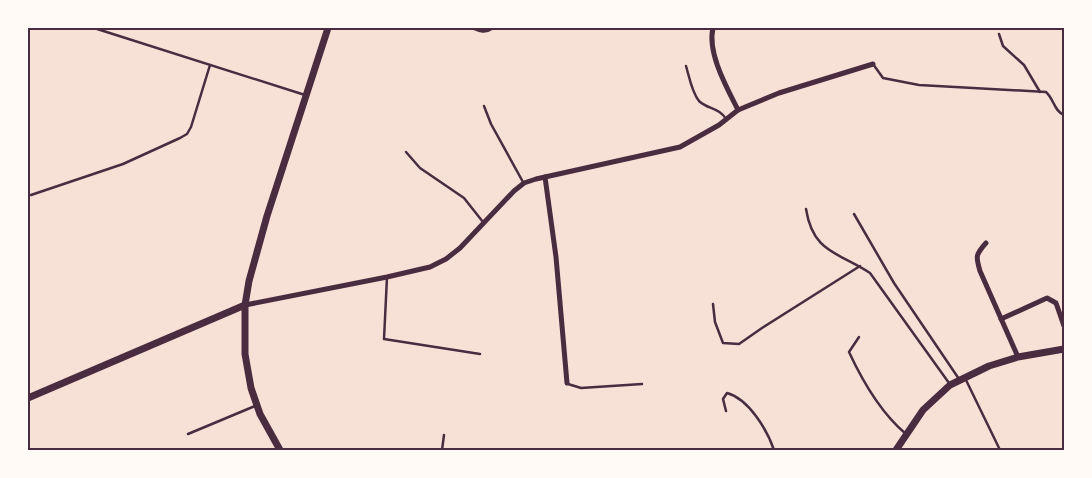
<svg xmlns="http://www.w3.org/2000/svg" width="1092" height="478" font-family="Quicksand,sans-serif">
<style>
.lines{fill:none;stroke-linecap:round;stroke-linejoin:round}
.service{stroke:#4a2c40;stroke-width:2.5}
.minor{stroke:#4a2c40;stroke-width:5}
.tertiary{stroke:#4a2c40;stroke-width:7}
.neatline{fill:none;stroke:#4a2c40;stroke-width:2}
</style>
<rect width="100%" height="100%" fill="#f7e1d7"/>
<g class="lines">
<g class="service">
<path d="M94,28L305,95"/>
<path d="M999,34L1003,46L1024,65L1040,92"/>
<path d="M873,64L883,78L919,85L1046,92C1054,99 1054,111 1064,115"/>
<path d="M686,66C689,76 692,93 699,101C707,109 720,108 726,119"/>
<path d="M484,106L491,124L523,182"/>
<path d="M406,152L420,168L464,198L483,222"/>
<path d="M31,195L123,164L180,138L187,134L191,127L210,65"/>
<path d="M806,209C813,253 838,252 870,273L949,383"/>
<path d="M854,214L894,283L959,379"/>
<path d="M387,277L384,339L480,354"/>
<path d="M713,304L715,322L723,343L739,344L762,328L860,266"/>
<path d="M859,337L849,352C862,380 882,414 906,434"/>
<path d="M965,378L1000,450"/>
<path d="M568,384L581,388L642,384"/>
<path d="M726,411L723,399L727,393C749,399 767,430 774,450"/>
<path d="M188,434L255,406"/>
<path d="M28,446L29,450"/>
<path d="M442,450L444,435"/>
</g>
<g class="minor">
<path d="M475,28C480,30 485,32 491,28"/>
<path d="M713,28C707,53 727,88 738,110"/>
<path d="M545,177L556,257L567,383"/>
<path d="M986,243C975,255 976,257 980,271L1018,357"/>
<path d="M245,305L387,277L430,267L446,259L460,248L514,191L524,183L536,179L680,147L719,125L738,110L779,93L873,64"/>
<path d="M1001,319L1047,298L1056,303L1064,326"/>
</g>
<g class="tertiary">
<path d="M28,398L245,305"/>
<path d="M280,450L260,414L251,388L245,354V305L249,281L267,216L328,28"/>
<path d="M896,450L923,410L950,385L989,366L1018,357L1064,349"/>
</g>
</g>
<rect width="1092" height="478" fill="none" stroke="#fffaf5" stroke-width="58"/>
<rect x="29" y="29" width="1034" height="420" class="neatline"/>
</svg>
